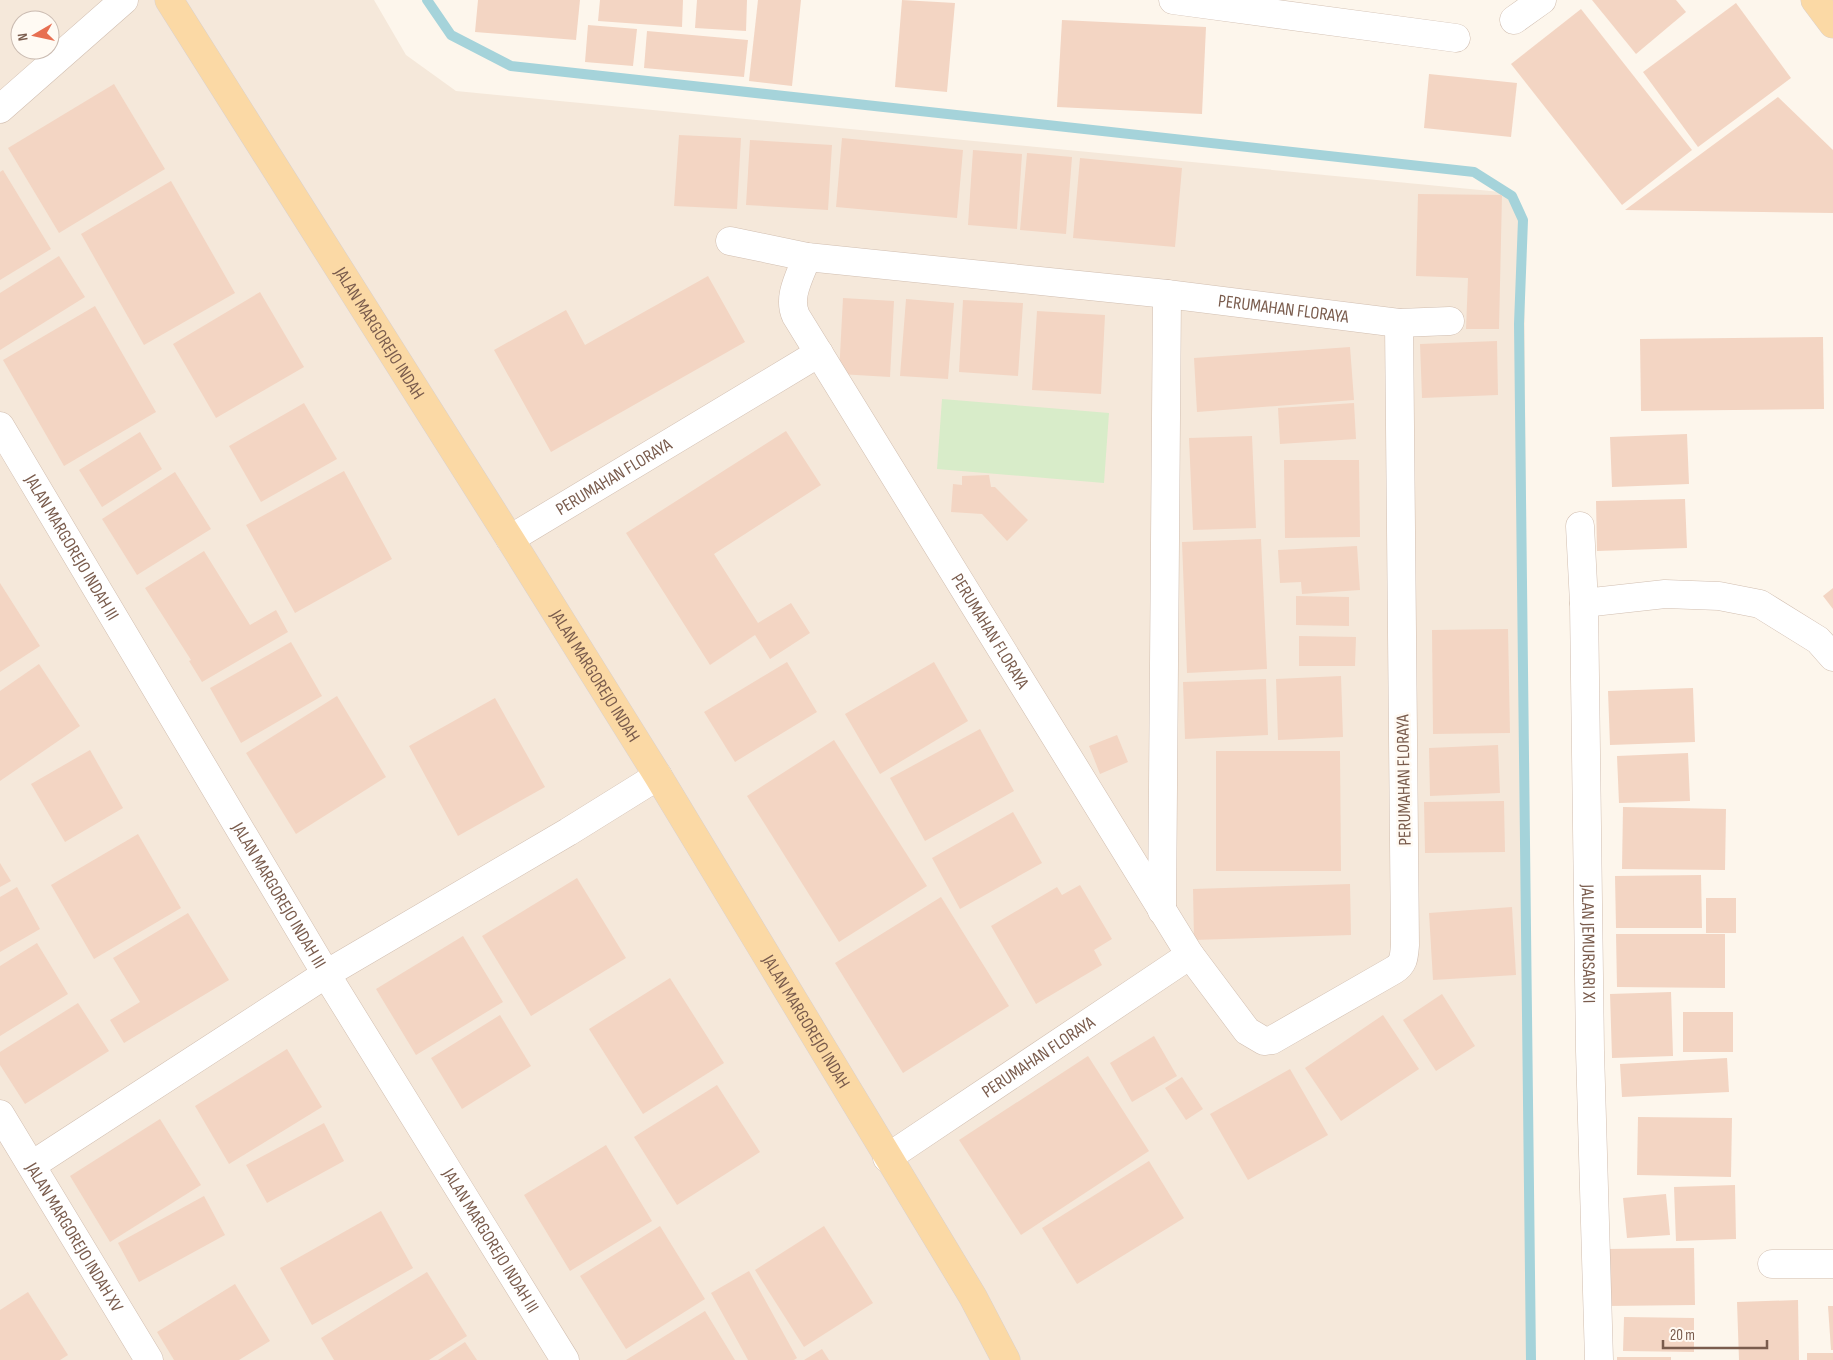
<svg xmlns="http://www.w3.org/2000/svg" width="1833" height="1360" font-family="'Sofia Sans Condensed',sans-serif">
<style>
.residential{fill:#f5e8da;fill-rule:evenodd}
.green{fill:#d8ecc9}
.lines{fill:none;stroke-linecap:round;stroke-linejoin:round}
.stream{stroke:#a5d3da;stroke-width:10}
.building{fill:#f3d5c3}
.minor-casing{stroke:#d1beb0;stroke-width:29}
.major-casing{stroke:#dad1cd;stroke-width:29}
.minor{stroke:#fff;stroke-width:28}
.major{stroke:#fbd9a5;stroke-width:28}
.labels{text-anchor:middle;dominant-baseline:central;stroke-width:5;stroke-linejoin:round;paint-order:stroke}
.street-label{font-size:18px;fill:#7a5c4d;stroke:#fffaf3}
</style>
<rect width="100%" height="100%" fill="#fdf6ec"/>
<path class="residential" d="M0,0H374L406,55L456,91L1501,192L1524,213L1530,1268L1533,1360H0ZM20,20H50V50H20Z"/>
<path class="green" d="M942,399L1109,413L1104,483L937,469Z"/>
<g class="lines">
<path class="stream" d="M427,0L451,35L511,66L1474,172L1512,196L1523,220L1519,324L1531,1360"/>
</g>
<g class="building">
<path d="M478,0H580L576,40L475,32Z"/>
<path d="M600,0H683L682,27L598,21Z"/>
<path d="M697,0H747L746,31L695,28Z"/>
<path d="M758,0H801L792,86L749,81Z"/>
<path d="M902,0L955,3L947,92L895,87Z"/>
<path d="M1592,0H1676L1686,12L1636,54Z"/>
<path d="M1736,3L1791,78L1698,147L1643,72Z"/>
<path d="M1581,9L1692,150L1622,205L1511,64Z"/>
<path d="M1062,20L1206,27L1202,114L1057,107Z"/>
<path d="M588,25L637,29L633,66L585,62Z"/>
<path d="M647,31L748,40L744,77L644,68Z"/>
<path d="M1429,74L1517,83L1511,137L1424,128Z"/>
<path d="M114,84L165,169L59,233L8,148Z"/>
<path d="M1778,97L1833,150V213L1625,210Z"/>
<path d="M679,135L741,138L737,209L674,206Z"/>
<path d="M842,138L963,150L957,218L836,207Z"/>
<path d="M750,140L832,145L828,210L746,205Z"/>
<path d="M973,150L1022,154L1017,229L968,225Z"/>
<path d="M1027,153L1072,157L1066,234L1020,230Z"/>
<path d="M1080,158L1182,168L1175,247L1073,238Z"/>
<path d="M3,170L51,249L0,280V172Z"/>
<path d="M171,181L235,293L144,345L81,234Z"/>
<path d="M1418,194L1502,195L1499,329H1466L1468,278L1416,276Z"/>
<path d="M59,256L85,297L0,350V293Z"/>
<path d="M708,276L745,342L551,452L494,350L566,310L585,345Z"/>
<path d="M260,292L304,367L216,418L173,344Z"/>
<path d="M843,298L894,301L890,377L839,374Z"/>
<path d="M906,299L954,303L948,379L900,376Z"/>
<path d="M963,300L1023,303L1018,376L959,372Z"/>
<path d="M95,306L156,412L64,466L3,360Z"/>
<path d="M1037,311L1105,315L1101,394L1032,390Z"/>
<path d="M1823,337L1824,409L1641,411L1640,339Z"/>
<path d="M1497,341L1498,395L1422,398L1420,344Z"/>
<path d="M1350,347L1354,400L1197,412L1194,358Z"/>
<path d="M304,403L337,459L261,502L229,446Z"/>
<path d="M1354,403L1356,439L1280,444L1278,408Z"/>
<path d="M786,431L821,485L714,554L758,623L791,603L810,633L770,659L755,635L710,665L626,533Z"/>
<path d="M140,432L162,469L102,507L79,470Z"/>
<path d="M1687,434L1689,484L1612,487L1610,437Z"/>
<path d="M1252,436L1256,528L1193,530L1189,438Z"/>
<path d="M1284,460H1359L1360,537L1285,538Z"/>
<path d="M344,471L392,559L295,613L246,525Z"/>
<path d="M175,472L211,529L137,575L102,519Z"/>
<path d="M989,475L991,487H995L1028,520L1007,541L982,514L951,512L953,484L962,485V476Z"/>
<path d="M1685,499L1687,548L1597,551L1596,501Z"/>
<path d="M1261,539L1267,669L1187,673L1182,542Z"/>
<path d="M1357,546L1360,590L1302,594L1301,582L1280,583L1278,550Z"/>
<path d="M204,551L250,625L276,610L288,632L202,682L189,661L191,660L145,588Z"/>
<path d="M0,583L40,646L0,672Z"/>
<path d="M1833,588V609L1823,596Z"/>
<path d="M1296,596L1349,597V626L1296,625Z"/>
<path d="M1508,629L1510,733L1433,734L1432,630Z"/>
<path d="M1299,636L1356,637L1355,666H1299Z"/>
<path d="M291,642L322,696L241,743L210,688Z"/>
<path d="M787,662L817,712L735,762L704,712Z"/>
<path d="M934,662L968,721L880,774L845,714Z"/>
<path d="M39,664L80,726L0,781V691Z"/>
<path d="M1341,676L1343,737L1278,740L1276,679Z"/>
<path d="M1266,679L1268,735L1185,739L1183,682Z"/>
<path d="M1693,688L1695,742L1610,745L1608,691Z"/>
<path d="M337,696L386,777L296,834L246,753Z"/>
<path d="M495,698L545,787L458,836L409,746Z"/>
<path d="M980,729L1014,791L925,841L890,778Z"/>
<path d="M1117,735L1128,762L1100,774L1089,746Z"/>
<path d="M834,740L927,886L839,942L747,796Z"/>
<path d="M1498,745L1500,793L1430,796L1429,748Z"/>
<path d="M90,750L123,808L65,842L31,784Z"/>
<path d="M1216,751H1340L1341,871H1216Z"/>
<path d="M1688,753L1690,801L1619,803L1617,756Z"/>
<path d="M1504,801L1505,852L1425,853L1424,802Z"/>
<path d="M1623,807L1726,809L1725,870L1622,869Z"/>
<path d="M1013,812L1042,863L960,909L932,858Z"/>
<path d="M138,834L181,908L94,959L51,885Z"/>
<path d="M0,863L11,881L0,887Z"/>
<path d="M1701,875L1702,928H1616L1615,876Z"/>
<path d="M577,878L626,958L531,1016L482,936Z"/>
<path d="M1350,884L1351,935L1194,940L1193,889Z"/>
<path d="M1080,885L1112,939L1094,950L1102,965L1036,1004L991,926L1057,887L1062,895Z"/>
<path d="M17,887L40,929L0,952V897Z"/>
<path d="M941,897L1009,1006L903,1073L835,963Z"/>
<rect x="1706" y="898" width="30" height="35"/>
<path d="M1512,907L1516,975L1433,980L1429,913Z"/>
<path d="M188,913L229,980L124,1043L110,1020L140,1002L113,958Z"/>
<path d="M1616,934H1725V988L1617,987Z"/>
<path d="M463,936L503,1002L416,1055L376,989Z"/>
<path d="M37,943L68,994L0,1036V966Z"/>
<path d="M670,978L724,1063L643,1114L589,1029Z"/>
<path d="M1671,992L1673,1056L1612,1058L1610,994Z"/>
<path d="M1442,994L1475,1046L1436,1071L1403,1020Z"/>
<path d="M78,1003L109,1051L25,1104L0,1065V1052Z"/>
<rect x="1683" y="1012" width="50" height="40"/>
<path d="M500,1015L531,1066L462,1109L431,1058Z"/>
<path d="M1383,1015L1419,1069L1341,1121L1305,1068Z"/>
<path d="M1154,1036L1177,1076L1132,1102L1110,1063Z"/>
<path d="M287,1049L322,1107L229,1164L195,1106Z"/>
<path d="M1088,1056L1149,1151L1021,1235L959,1140Z"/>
<path d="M1727,1058L1729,1092L1622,1097L1620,1064Z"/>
<path d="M1290,1069L1328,1135L1248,1180L1210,1114Z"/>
<path d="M1182,1077L1203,1109L1186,1120L1165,1088Z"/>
<path d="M717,1085L760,1152L677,1205L634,1137Z"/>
<path d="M1638,1117L1732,1118L1731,1177L1637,1175Z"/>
<path d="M160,1119L201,1185L110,1242L70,1176Z"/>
<path d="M324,1123L344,1161L267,1203L246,1165Z"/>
<path d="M606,1145L652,1221L570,1271L524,1195Z"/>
<path d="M1149,1161L1184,1218L1077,1284L1042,1228Z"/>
<path d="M1735,1185L1736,1239L1676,1241L1674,1187Z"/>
<path d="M1666,1194L1670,1235L1627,1238L1623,1198Z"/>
<path d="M204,1196L225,1235L139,1282L118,1243Z"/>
<path d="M381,1211L413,1268L312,1325L280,1268Z"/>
<path d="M660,1226L705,1299L626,1349L580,1276Z"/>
<path d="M824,1226L873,1303L804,1347L755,1270Z"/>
<path d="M1694,1248L1695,1305L1607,1306L1605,1249Z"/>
<path d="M749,1271L797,1358L794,1360H748L711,1293Z"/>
<path d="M427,1272L467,1336L429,1360H334L321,1338Z"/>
<path d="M235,1284L270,1341L239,1360H174L157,1332Z"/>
<path d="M28,1292L68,1355L60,1360H0V1310Z"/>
<path d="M1798,1300L1799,1360H1739L1737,1302Z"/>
<path d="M1828,1306H1833V1350H1831Z"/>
<path d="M705,1311L735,1360H626Z"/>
<path d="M1624,1317L1694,1318V1352L1623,1351Z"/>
<path d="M465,1342L477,1360H438Z"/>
<path d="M822,1349L829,1360H804Z"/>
<rect x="1807" y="1353" width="26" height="7"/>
<rect x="1617" y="1357" width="54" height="3"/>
</g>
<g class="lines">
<defs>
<g id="minor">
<path d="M1173,0L1456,38"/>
<path d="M1514,20L1542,0"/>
<path d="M0,109L124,0"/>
<path id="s1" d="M730,241L807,257L1167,294L1399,323L1450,321"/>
<path id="s2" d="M807,257C800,276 787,297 796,316L1190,955L1247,1031L1264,1041L1272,1040L1394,970C1404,964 1404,957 1405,945L1399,323"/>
<path id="s3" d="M0,426L326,974L565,1360"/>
<path id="s4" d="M1580,526L1584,603L1590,1051L1599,1360"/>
<path id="s5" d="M510,539L819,353"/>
<path d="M1584,603L1665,594L1719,596L1760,604L1818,640L1833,657"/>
<path d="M1162,911L1167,294"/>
<path id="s6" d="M0,1114L149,1360"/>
<path id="s7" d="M887,1158L1190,955"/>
<path d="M32,1165L326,974L568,832L658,776"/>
<path d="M1772,1264H1833"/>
</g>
<g id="major">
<path id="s8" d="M169,0L510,539L658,776L973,1297L1006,1360"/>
<path d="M1815,0L1833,24"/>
</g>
</defs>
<use href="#minor" class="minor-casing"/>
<use href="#major" class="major-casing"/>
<use href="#minor" class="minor"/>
<use href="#major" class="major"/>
</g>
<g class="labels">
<g class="street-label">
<text stroke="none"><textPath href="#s1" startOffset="558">PERUMAHAN FLORAYA</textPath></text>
<text stroke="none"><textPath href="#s8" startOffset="394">JALAN MARGOREJO INDAH</textPath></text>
<text stroke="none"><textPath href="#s5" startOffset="121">PERUMAHAN FLORAYA</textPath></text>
<text stroke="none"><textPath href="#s3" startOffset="141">JALAN MARGOREJO INDAH III</textPath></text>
<text stroke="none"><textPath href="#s2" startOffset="432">PERUMAHAN FLORAYA</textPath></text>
<text stroke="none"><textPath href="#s8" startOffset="799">JALAN MARGOREJO INDAH</textPath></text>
<text transform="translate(1404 780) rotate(-91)">PERUMAHAN FLORAYA</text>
<text stroke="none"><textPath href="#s3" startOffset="546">JALAN MARGOREJO INDAH III</textPath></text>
<text stroke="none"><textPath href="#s4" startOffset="418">JALAN JEMURSARI XI</textPath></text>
<text stroke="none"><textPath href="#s8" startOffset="1204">JALAN MARGOREJO INDAH</textPath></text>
<text stroke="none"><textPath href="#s7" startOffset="182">PERUMAHAN FLORAYA</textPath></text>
<text stroke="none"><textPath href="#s6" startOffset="144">JALAN MARGOREJO INDAH XV</textPath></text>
<text stroke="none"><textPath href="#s3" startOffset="951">JALAN MARGOREJO INDAH III</textPath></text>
</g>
</g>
<g transform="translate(35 35) rotate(261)"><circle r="24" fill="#fffaf3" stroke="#cabbb1"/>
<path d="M0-4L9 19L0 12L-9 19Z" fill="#e76f51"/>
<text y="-8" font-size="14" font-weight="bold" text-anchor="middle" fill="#7a5c4d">N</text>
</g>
<path d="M1663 1340v8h104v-8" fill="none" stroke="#7a5c4d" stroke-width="2.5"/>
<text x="1670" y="1340" font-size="15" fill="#7a5c4d" stroke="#fffaf3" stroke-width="4" paint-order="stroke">20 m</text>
</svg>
